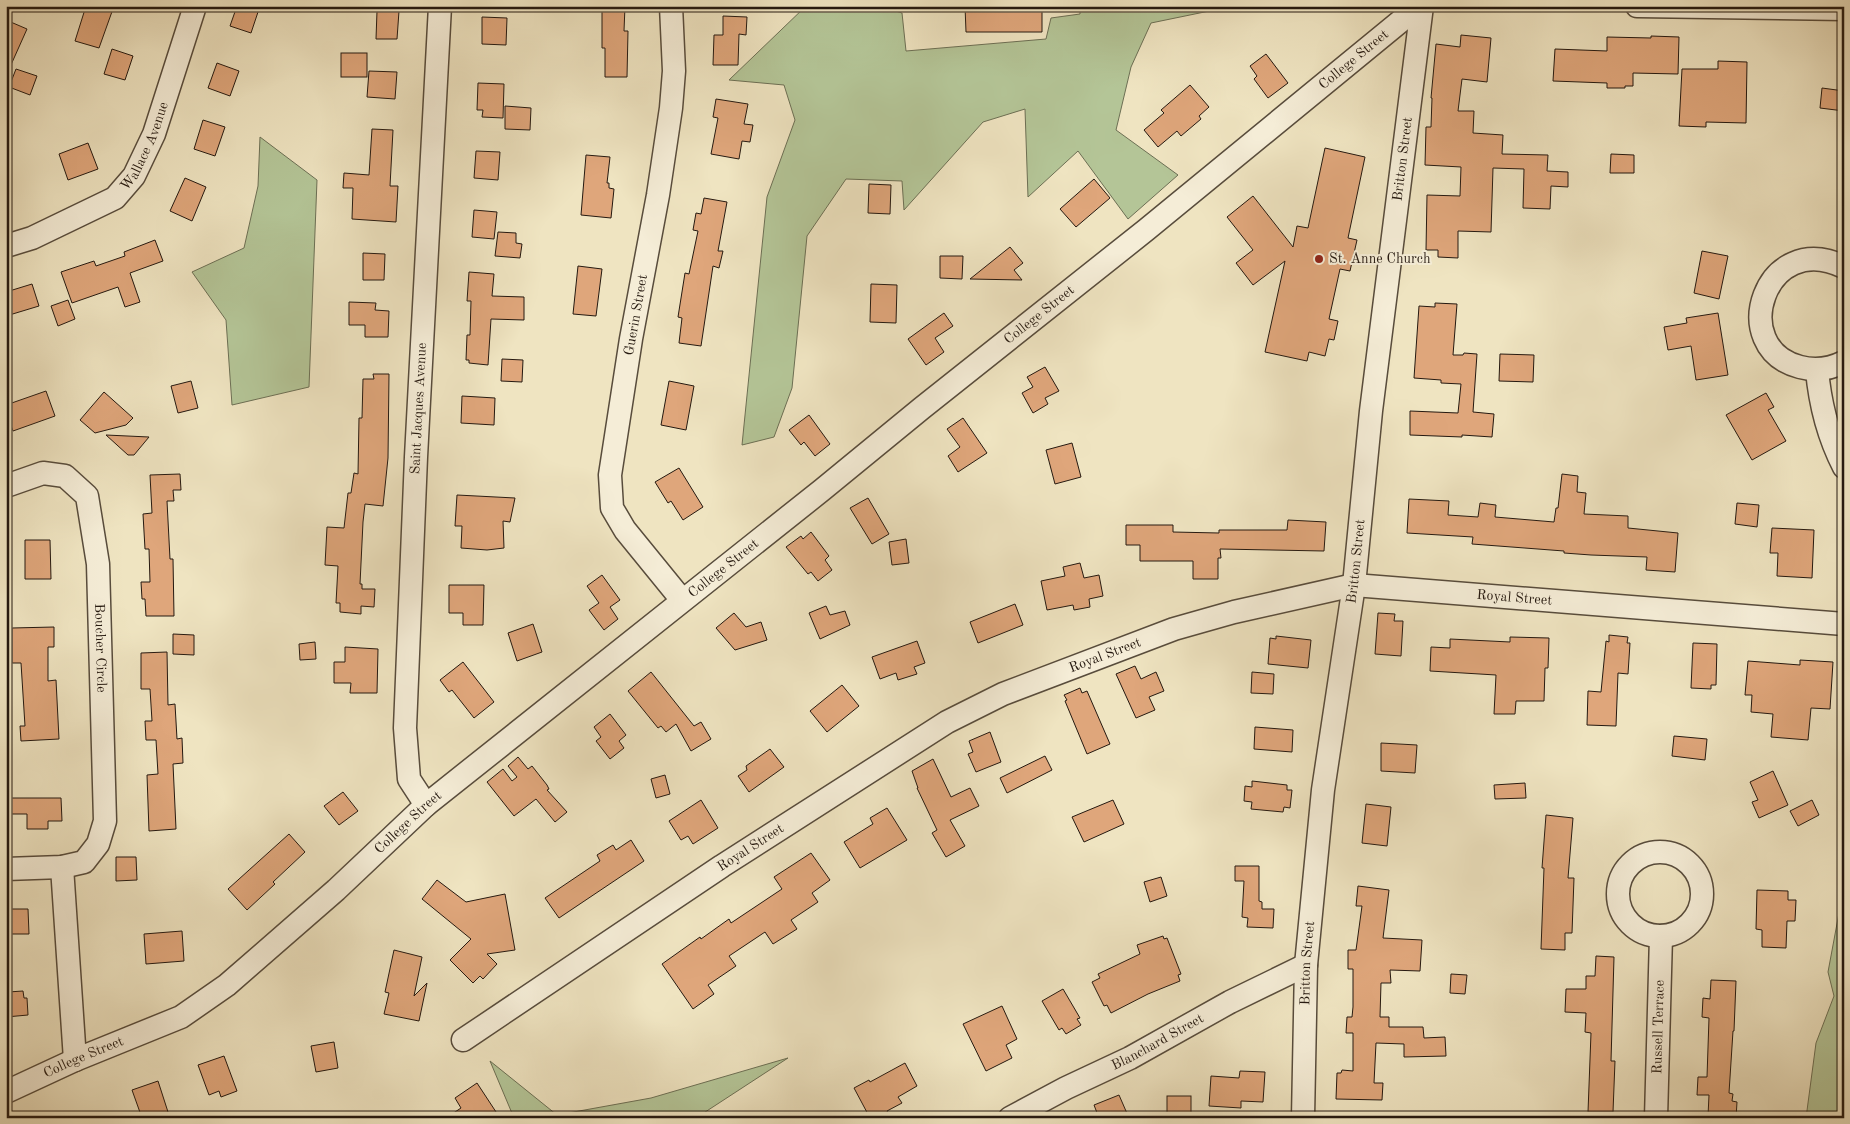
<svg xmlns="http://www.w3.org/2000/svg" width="1850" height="1124" font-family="'Old Standard TT',serif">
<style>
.green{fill:#b4c597;stroke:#6c6f54}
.building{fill:#dfa67b;stroke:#251910}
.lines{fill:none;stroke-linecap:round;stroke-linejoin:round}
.minor-casing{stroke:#584c3c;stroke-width:25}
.minor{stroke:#f5edd7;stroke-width:22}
.poi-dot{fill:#8f2418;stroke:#f5edd7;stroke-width:2}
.labels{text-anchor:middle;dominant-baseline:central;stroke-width:4;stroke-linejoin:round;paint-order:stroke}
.street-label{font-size:14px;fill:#251910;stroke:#f5edd7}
.poi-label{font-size:14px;fill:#251910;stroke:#f5edd7;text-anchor:start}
</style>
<rect width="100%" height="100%" fill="#efe4c1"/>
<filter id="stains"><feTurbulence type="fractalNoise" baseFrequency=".004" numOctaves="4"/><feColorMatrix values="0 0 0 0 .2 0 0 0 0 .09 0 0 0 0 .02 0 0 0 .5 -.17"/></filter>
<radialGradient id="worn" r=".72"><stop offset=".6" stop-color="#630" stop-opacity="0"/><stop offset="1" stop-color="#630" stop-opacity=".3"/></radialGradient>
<g class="green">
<path d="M806,6H880L902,13L906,51L1046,39L1051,18L1080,14V6H1219V9L1151,23L1131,67L1116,130L1178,175L1128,219L1078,151L1028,197L1025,109L983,122L904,210L902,181L846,179L807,236L792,388L774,437L742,445L767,197L795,120L784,85L729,80Z"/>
<path d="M260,137L317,180L309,387L232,405L226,320L192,272L244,248L258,186Z"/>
<path d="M1844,886V1118H1806L1816,1043L1834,996L1828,972Z"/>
<path d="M788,1058L696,1118H514L490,1061L557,1115L651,1098Z"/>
</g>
<g class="building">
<path d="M86,6H114L99,48L75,41Z"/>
<path d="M237,6H260L251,33L230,26Z"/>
<path d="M602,6H625L624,31H628L627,77H605V48H602Z"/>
<path d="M965,6H1042V32H966Z"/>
<path d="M377,11H399L397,39H376Z"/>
<path d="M723,16L747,17L746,35L739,34L738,65H713L714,35H723Z"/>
<path d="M482,17L507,18L506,45L482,44Z"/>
<path d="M6,20L27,29L6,76Z"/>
<path d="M1461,35L1491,38L1487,82L1462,79L1458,111H1474L1473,133L1503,135L1502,154L1548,155L1547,171L1568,172V187L1551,186L1550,209L1523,208L1524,169L1493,168L1491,232L1458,231V258L1438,257V250H1426L1427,195L1460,196L1461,167L1425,165L1426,127H1431L1432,98H1431L1436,44L1460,47Z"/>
<path d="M1651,36L1679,37L1678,74L1633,73V86H1625V88H1607V83L1553,81L1555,49L1607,51V37L1651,38Z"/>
<path d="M112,49L133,56L125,80L104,74Z"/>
<rect x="341" y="53" width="26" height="24"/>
<path d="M1266,54L1288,83L1268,98L1254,79L1257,76L1250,66Z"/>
<path d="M1718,61L1747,62L1746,123L1706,122V127L1679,126L1682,69H1718Z"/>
<path d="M217,63L239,71L230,96L208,88Z"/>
<path d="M16,69L37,76L30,95L9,87Z"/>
<path d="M369,71L397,72L395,99L367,97Z"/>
<path d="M478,83L504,84L503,118L482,117L483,110H477Z"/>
<path d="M1190,85L1209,107L1199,116L1201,119L1181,136L1177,131L1158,147L1144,130L1164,113L1161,110Z"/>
<path d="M1822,88L1844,91V111L1820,108Z"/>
<path d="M716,99L748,104L744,124L753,125L750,142L742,141L739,159L711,154L718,118L713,117Z"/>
<path d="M505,106L531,108L530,130L505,129Z"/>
<path d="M203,120L225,127L215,156L194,149Z"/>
<path d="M372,129L393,130L390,186H398L396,222L352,219L353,188H343L344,173L369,175Z"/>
<path d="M88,143L98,169L68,180L59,154Z"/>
<path d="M1325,148L1365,157L1348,238L1357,240L1350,271L1340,269L1329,319L1338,321L1334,340L1329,339L1325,356L1309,352L1307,361L1265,352L1285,261L1253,285L1236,263L1253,250L1227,217L1253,196L1293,247L1297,226L1308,228Z"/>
<path d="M476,151L500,152L498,180L474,178Z"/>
<path d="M1611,154L1634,155V173H1610Z"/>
<path d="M586,155L610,157L607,183H609V188L614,189L611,218L581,215Z"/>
<path d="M185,178L206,187L192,221L170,211Z"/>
<path d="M1094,179L1110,198L1076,227L1060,209Z"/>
<path d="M869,184L891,185L890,214L868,213Z"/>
<path d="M704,198L727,202L718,251H723L719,268L713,266L701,346L679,343L682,318L678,317L685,273L689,274L698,231L693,230L696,213L701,214Z"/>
<path d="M474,210L497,212L494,239L472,237Z"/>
<path d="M498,232L516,233V243L522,244L520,258L495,256Z"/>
<path d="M155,240L163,261L130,273L140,302L125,307L118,287L72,303L61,272L94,261L96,266L125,256L124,252Z"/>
<path d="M1010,247L1023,263L1014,270L1022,280L970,279Z"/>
<path d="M1702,251L1728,256L1719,299L1694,293Z"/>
<path d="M363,253L385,254L384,280H363Z"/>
<path d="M940,256H963L962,279L940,278Z"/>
<path d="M578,266L602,269L596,316L573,314Z"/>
<path d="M469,272L494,274L492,296L524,297V320L491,319L488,365L469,363V360H466L467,335H470L471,301H467Z"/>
<path d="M32,284L39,306L6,316V292Z"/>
<path d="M871,284L897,285L896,323L870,322Z"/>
<path d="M68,300L75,319L58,326L51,306Z"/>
<path d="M349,302L376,303L375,310L389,311L388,337H365V325H349Z"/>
<path d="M1435,303L1457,304L1453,355H1463L1464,353L1477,354L1473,412L1494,414L1492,437L1462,435V437L1410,435V411L1458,413L1461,384L1441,383V380L1414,378L1419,306L1435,307Z"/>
<path d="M944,313L953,326L935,338L944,352L926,365L908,339Z"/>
<path d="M1718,313L1728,375L1696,380L1691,346L1668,350L1664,327L1687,323L1686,318Z"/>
<path d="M1500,354L1534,355L1533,382L1499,381Z"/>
<path d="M502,359L523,360L522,382L501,381Z"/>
<path d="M1045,367L1059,391L1045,398L1048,404L1033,413L1022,393L1033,387L1027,377Z"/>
<path d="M373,374H389L388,458L383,506L365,504L363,522L360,584H362V589H375L374,607L361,606V614L340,612V603H336L338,566L325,565L327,527L344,528L348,493H351L354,473L358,474L359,418H362L363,379H374Z"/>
<path d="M191,381L198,408L178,413L171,386Z"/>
<path d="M669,381L694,386L686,430L661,425Z"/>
<path d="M46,391L55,416L13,431L6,412V405Z"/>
<path d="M104,392L133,418L126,425L95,433L80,420Z"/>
<path d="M1766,393L1774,407L1768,410L1786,441L1752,460L1726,415Z"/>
<path d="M462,396L495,398L494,425L461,423Z"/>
<path d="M809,415L830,444L815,456L804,442L801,445L789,430Z"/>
<path d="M963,418L987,453L958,472L948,456L960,447L947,429Z"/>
<path d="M106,435L149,437L134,455H128Z"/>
<path d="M1072,443L1081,477L1055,484L1046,450Z"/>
<path d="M679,468L703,507L683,520L671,501L668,503L655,482Z"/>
<path d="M180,474L181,490H173L174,501H167L170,559H173L174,616H146L145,599H142L141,582H150L149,549H145L143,514L152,513L150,475Z"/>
<path d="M1562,474L1578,476L1577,492L1586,493L1584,514L1628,516V528L1678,533L1675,572L1646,570L1647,557L1591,555L1564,553V551L1472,544L1473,537L1407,533L1409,499L1449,501L1448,515L1478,517L1480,503L1496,505L1495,517L1554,522L1556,508H1558Z"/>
<path d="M457,495L515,498L510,522L503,521L504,548L487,550L461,548L462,526H455Z"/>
<path d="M868,498L889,534L872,544L850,508Z"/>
<path d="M1737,503L1759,505L1757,527L1735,524Z"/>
<path d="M1288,520L1326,522L1324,551L1220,549L1221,558H1218V579H1193V561H1140V545H1126V525H1173V532L1219,533V530H1287Z"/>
<path d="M1772,528L1814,530L1812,578L1777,576L1778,553H1770Z"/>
<path d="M811,532L829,556L825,560L832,570L818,581L811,572L808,574L786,547L801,536L803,539Z"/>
<path d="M906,539L909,563L892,565L889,542Z"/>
<path d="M25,540H50L51,579H25Z"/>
<path d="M1080,563L1084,578L1099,575L1103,596L1089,599L1090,607L1074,610L1073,605L1047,610L1041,581L1065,576L1063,567Z"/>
<path d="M602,575L620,600L610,607L618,619L604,630L589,610L599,603L587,586Z"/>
<path d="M449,585H484L483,625H463V613H449Z"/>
<path d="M1015,604L1023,625L978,643L970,622Z"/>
<path d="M826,606L830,615L845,611L850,625L820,639L809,613Z"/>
<path d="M734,613L746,627L761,622L767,640L735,650L716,628Z"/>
<path d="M1378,613L1395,614L1394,621H1403L1401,656L1375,654Z"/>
<path d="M533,624L542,652L517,661L508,633Z"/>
<path d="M54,627V647H48V681L56,680L59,739L21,741L20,726H25L21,663H12V628Z"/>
<path d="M173,634L194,635V655L173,654Z"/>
<path d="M1609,635L1628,637L1627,643H1630L1628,674L1618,673L1616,726L1587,725L1588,691L1601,692L1606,641L1609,642Z"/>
<path d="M1276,636L1311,640L1308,668L1268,664L1270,638L1276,639Z"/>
<path d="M1510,637L1549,638L1548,668H1545L1544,701H1516L1515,714H1494L1496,675L1430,671L1431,647L1450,648V639L1510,642Z"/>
<path d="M917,641L925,663L914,667L917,674L898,680L896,673L880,679L872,657Z"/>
<path d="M315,642L316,659L300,660L299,644Z"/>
<path d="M1693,643L1717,644L1716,685H1711V689L1691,688Z"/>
<path d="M345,647L378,649L377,693H350L351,683H334V662H345Z"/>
<path d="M167,652L168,705L175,704L177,739L182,738L183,763L173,764L176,829L149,831L147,775L158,774L156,740H146L145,721H152L150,689H141V653Z"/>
<path d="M1800,660L1833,662L1830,709L1811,708L1808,740L1771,737L1773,714L1751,712L1752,695H1745L1748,661L1800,665Z"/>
<path d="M463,662L494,702L474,718L452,690L449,692L440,680Z"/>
<path d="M1135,666L1141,679L1156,672L1164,691L1149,697L1155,710L1136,718L1116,674Z"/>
<path d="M651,672L694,726L701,722L711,739L691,751L676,724L666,732L661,726L658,728L628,691Z"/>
<path d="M1252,672L1274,674L1273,694L1251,693Z"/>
<path d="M842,685L859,706L827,732L810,711Z"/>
<path d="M1080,688L1082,693L1087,691L1110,744L1087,754L1065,701L1067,700L1064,695Z"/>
<path d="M610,714L626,735L619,741L624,748L610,759L596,741L601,737L594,727Z"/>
<path d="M1255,727L1293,730L1292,752L1254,749Z"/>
<path d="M990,732L1001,762L976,772L968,754L973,752L969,741Z"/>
<path d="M1674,736L1707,739L1705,760L1672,756Z"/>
<path d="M1381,743L1417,745L1415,773L1381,771Z"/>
<path d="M770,749L784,767L749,792L738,776L747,770L746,766Z"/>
<path d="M1045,756L1052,770L1007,793L1000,778Z"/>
<path d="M518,757L528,769L532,766L547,785L549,789L547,790L567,812L555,822L536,799L514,816L487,782L503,769L512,781L517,777L508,766Z"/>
<path d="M933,759L951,797L970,788L979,806L950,820L965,846L946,857L932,833L937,830L917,788H918L912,771Z"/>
<path d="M1773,771L1788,805L1759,818L1752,802L1758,800L1750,782Z"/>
<path d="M665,775L670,794L656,798L651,779Z"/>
<path d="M1252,781L1287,785V790H1292L1290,808L1284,807L1283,812L1251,809L1252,802L1244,801L1245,786L1252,787Z"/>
<path d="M1525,783L1526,798L1495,799L1494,785Z"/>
<path d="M343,792L358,811L339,825L324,806Z"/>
<path d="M7,798H61L62,821H48V829H27V814H7Z"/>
<path d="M701,800L718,828L693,844L688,836L681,840L669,821Z"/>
<path d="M1113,800L1124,824L1084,842L1072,817Z"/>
<path d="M1812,800L1819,815L1798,826L1790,811Z"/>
<path d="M1366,804L1391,807L1387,846L1362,843Z"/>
<path d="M887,808L907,840L860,868L844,842L873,824L870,818Z"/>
<path d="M1546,815L1573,818L1568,878H1574L1572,933H1565V950L1541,949L1544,868H1542Z"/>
<path d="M289,834L305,852L273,882L275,884L247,910L228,889Z"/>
<path d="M631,840L644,861L559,918L545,898L600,861L597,855L613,845L616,850Z"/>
<path d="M811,853L830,880L812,893L818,902L791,920L797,929L773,944L765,932L729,956L736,966L708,985L714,994L693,1009L662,964L700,937L701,939L729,919L731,923L782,889L774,877Z"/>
<path d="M116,857H136L137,880L116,881Z"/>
<path d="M1235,866H1259V901L1262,902V909H1274L1273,928L1247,927L1248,918L1242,917L1244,881H1235Z"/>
<path d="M1161,877L1167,896L1150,902L1144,882Z"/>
<path d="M437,880L466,902L505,894L515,950L487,954L497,964L483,979L480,976L473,983L450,960L471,939L422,899Z"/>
<path d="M1358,886L1389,890L1383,938L1422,940L1420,971L1390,970L1391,983H1381L1380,1017H1389V1027H1423L1424,1038L1445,1037L1446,1056L1404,1057V1044L1376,1043L1374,1083H1383L1382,1100L1336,1099L1337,1073H1341L1342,1070L1353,1071V1033H1346L1347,1017H1352L1353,1007V969H1348V950H1356L1362,906H1356Z"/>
<path d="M1757,890L1788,891V900H1796L1795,921H1787L1786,948L1762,947V930L1756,929Z"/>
<path d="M6,909H28L29,934H6Z"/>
<path d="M182,931L184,961L146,964L144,934Z"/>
<path d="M1163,936L1164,939L1167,938L1181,974L1178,975L1180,981L1148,994L1111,1013L1107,1005L1104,1006L1092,982L1100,978L1098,974L1140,954L1137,945Z"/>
<path d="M394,950L422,957L414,996L427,983L419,1021L384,1014L389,993L385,992Z"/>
<path d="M1596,956L1614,957L1611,1061H1615L1613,1112H1588L1591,1033L1585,1032L1586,1013L1565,1012L1566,989H1586V976H1595Z"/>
<path d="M1451,974L1467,975L1465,994L1450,993Z"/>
<path d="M1711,980L1736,981L1734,1031H1733L1729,1093L1733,1094L1732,1101L1737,1102L1736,1118L1708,1116L1709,1095H1697L1698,1077H1707L1709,1018L1702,1017L1703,998L1710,999Z"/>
<path d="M1063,989L1080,1018L1077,1019L1081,1025L1066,1034L1062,1028L1059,1030L1042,1001Z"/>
<path d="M23,991L24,998H27L28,1015L6,1017L8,992Z"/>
<path d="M1002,1006L1017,1039L1006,1045L1012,1058L986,1071L963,1024Z"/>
<path d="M334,1042L338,1068L316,1072L311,1046Z"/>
<path d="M224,1056L237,1091L221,1097L219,1091L209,1095L198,1065Z"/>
<path d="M905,1063L917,1086L898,1097L902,1103L887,1111L891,1118H870L854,1088L869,1080L870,1082Z"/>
<path d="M1240,1071L1265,1072L1263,1102L1241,1101V1108L1209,1106L1211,1076L1239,1078Z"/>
<path d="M158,1081L168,1112L152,1118H142L132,1090Z"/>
<path d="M477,1083L500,1118H446L461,1108L455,1098Z"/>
<path d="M1119,1095L1129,1118H1099L1094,1105Z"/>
<rect x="1167" y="1096" width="24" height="22"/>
</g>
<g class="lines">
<defs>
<g id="minor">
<path d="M671,6L674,71L671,108L658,195L631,339L610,475L612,508L625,530L682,600"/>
<path d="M1637,6L1844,9"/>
<path id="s1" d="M6,246L32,238L115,198L134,176L154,134L195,6"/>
<path d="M1844,267C1765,228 1726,348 1800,367C1815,371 1830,369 1844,362"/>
<path d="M1817,370C1820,404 1828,436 1844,467"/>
<path id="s2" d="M6,486L43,473L65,476L87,496L98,564L105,821L98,844L84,862L62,867L6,869"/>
<path id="s3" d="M426,805L409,779L405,728L416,457L440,6"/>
<circle cx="1660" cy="894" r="42"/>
<path d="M62,867L75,1060"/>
<path id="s4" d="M463,1040L722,866L947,722L1003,694L1174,629L1234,612L1354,585L1844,624"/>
<path id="s5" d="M6,1092L75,1060L181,1017L227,985L336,890L426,805L822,490L922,408L1146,230L1419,6"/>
<path id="s6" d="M1010,1118L1066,1088L1130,1058L1230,1002L1306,965"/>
<path id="s7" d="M1303,1118L1306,965L1323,790L1354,585L1371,411L1422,6"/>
<path id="s8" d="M1656,1118L1661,936"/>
</g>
</defs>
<use href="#minor" class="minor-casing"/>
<use href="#minor" class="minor"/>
</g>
<circle class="poi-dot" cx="1319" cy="259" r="5"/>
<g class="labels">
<g class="street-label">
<text stroke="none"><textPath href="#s5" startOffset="1705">College Street</textPath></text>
<text stroke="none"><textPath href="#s1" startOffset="180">Wallace Avenue</textPath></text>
<text stroke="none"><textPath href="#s7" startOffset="965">Britton Street</textPath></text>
<text transform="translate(636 315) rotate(-80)">Guerin Street</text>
<text stroke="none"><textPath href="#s5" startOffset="1300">College Street</textPath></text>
<text stroke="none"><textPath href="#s3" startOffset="402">Saint Jacques Avenue</textPath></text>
<text stroke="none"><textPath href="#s7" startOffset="560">Britton Street</textPath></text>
<text stroke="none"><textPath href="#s5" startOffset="895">College Street</textPath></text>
<text stroke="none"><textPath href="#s4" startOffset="1171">Royal Street</textPath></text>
<text stroke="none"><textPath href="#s2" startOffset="244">Boucher Circle</textPath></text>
<text stroke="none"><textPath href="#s4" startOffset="751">Royal Street</textPath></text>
<text stroke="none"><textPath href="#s5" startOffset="490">College Street</textPath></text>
<text stroke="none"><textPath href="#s4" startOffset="346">Royal Street</textPath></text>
<text stroke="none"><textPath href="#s7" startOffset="155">Britton Street</textPath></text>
<text stroke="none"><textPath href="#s8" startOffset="91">Russell Terrace</textPath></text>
<text stroke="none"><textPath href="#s6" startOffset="166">Blanchard Street</textPath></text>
<text stroke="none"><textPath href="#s5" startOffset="85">College Street</textPath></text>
</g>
<g class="poi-label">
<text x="1329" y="259">St. Anne Church</text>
</g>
</g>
<rect width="1850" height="1124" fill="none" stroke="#efe4c1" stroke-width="25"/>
<rect x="8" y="8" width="1835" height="1109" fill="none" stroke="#251910" stroke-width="2.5"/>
<rect x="12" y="12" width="1825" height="1099" fill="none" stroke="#251910"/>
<rect width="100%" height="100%" filter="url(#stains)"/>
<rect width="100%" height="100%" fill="url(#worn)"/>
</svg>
